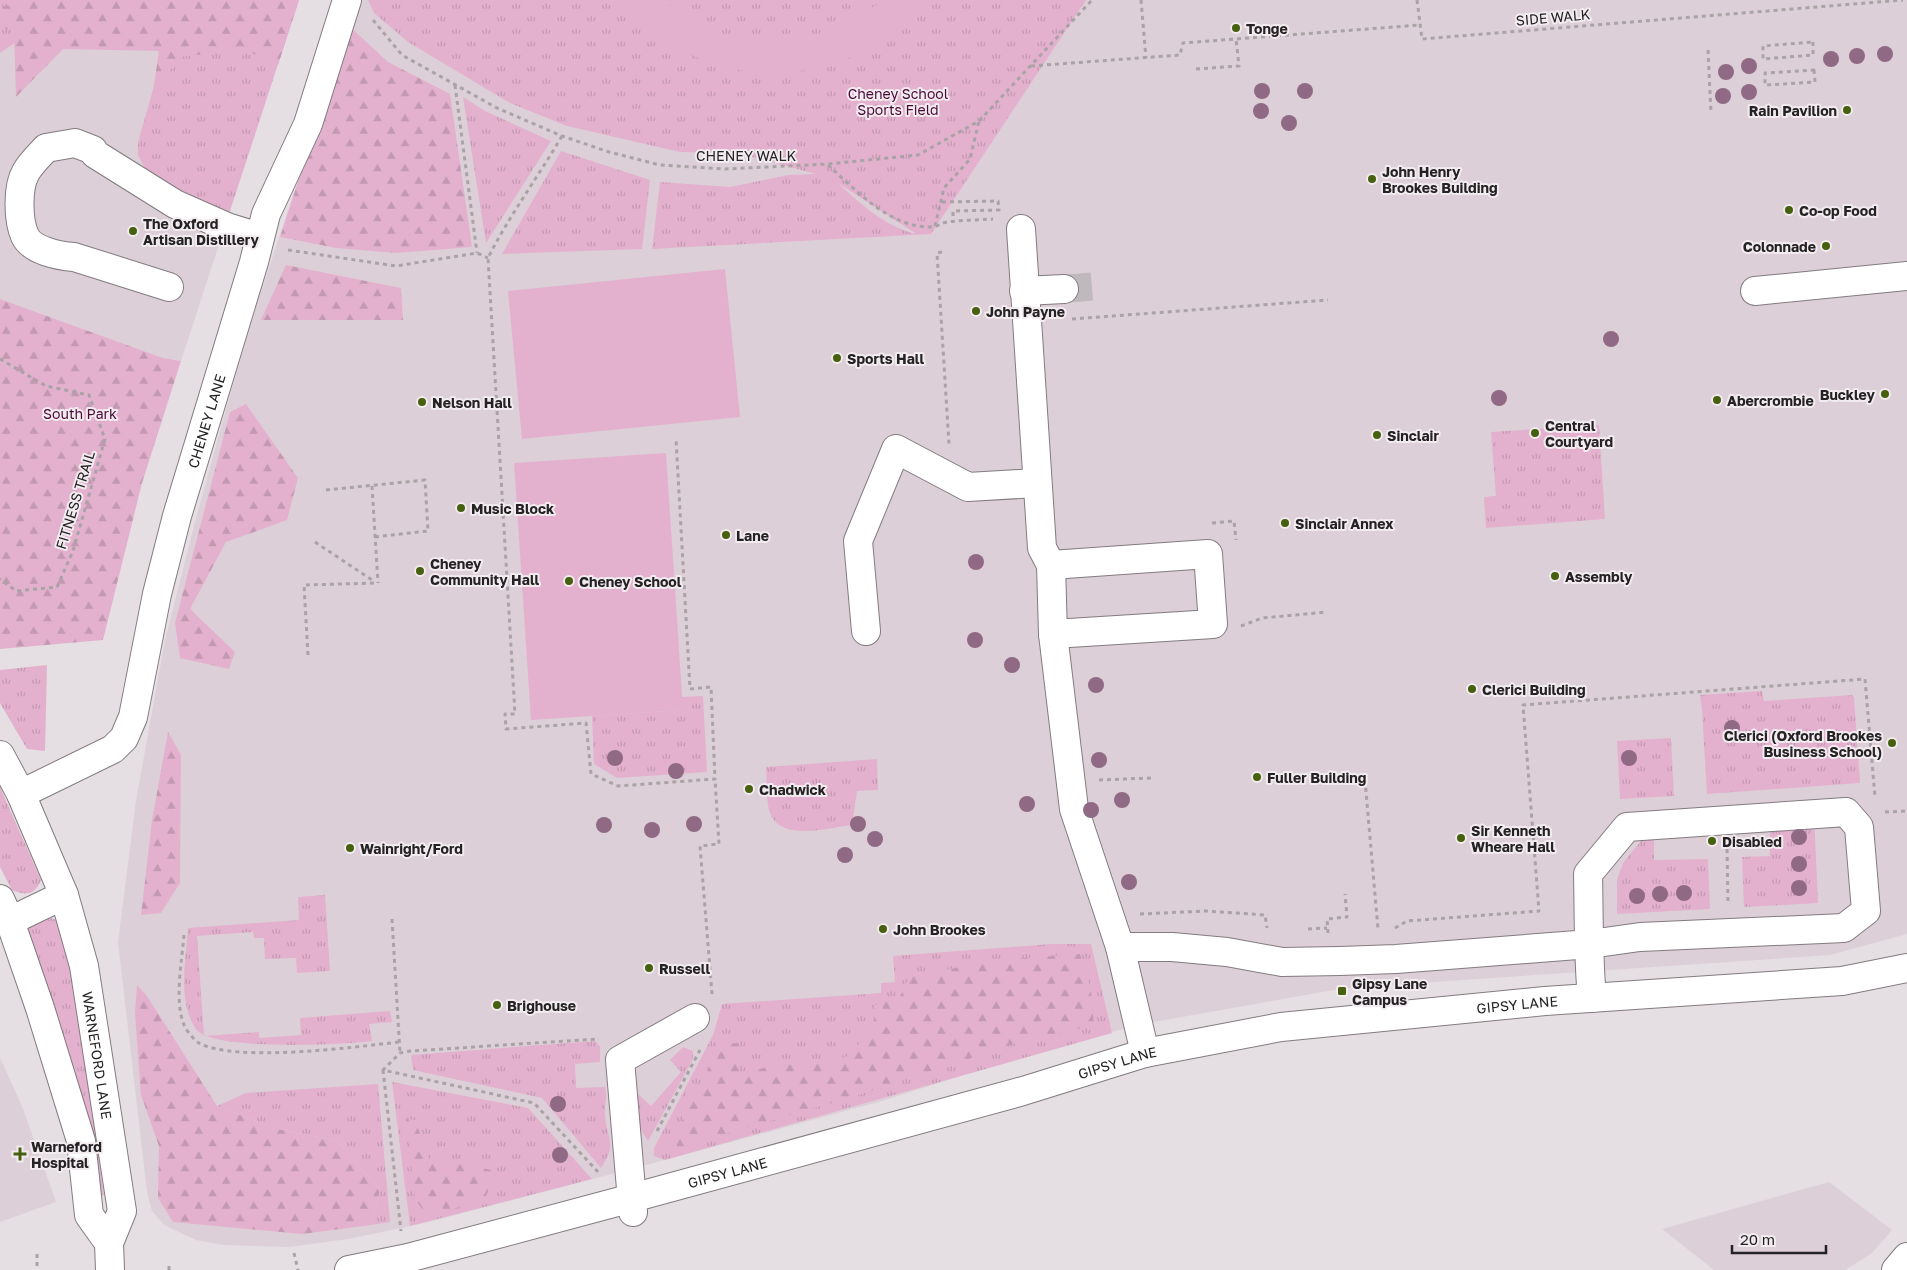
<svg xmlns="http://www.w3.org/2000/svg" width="1907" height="1270" font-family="'Golos Text',sans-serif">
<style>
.built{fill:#ddcfd7}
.grass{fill:url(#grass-tufts);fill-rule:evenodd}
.forest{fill:url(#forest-firs)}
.garden{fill:#e3b1ce}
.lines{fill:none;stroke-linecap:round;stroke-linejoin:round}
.minor-tunnel{stroke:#bfb8bc;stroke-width:28;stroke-dasharray:28 14;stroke-linecap:butt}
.minor-casing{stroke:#827b7f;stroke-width:30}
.path{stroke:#a9a3a6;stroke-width:3;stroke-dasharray:4 4;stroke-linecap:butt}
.minor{stroke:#fff;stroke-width:28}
.tree{fill:#906984}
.poi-dot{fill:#46600f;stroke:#f2ebef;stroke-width:2}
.labels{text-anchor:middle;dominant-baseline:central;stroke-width:4;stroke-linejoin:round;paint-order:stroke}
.street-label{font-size:14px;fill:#252224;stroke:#f2ebef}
.poi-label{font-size:14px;font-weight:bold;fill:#252224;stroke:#f2ebef;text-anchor:start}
.park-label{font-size:14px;fill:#4b0a38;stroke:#f2ebef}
</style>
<defs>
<pattern id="grass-tufts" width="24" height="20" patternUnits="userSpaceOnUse" patternTransform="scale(1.25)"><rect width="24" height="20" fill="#e3b1ce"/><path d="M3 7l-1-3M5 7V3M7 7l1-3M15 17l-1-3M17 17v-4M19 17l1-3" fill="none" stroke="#c398b1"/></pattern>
<pattern id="forest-firs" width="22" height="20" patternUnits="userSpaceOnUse" patternTransform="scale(1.25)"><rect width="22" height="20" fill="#e3b1ce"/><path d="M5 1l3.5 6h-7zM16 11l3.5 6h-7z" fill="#c398b1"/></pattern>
</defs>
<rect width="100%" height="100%" fill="#e5dee2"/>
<g class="built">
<path d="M358,0H1907V934L1830,955L1345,988L1137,1025L1001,1063L882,1101L665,1160L425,1223L348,1239L289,1247L224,1245L196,1240L164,1225L152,1211L147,1192L118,942L136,801L165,640L195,522L245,340Z"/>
<path d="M57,15L159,51L152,97L229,214L181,361L163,358L0,299V53Z"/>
<path d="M0,1058L22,1106L56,1202L0,1222Z"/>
<path d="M1829,1182L1892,1230L1872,1253L1845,1270H1714L1662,1229Z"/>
</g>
<g class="grass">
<path d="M0,0H299L229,214L148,174L138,155V142L156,79L163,6L57,15L0,53Z"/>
<path d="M368,0H1086L931,234L652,249L660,182L730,187L788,175L816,174L742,154L680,152L567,126L510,103L408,42L374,13ZM838,183L915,233V234C885,226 859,203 838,183Z"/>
<path d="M463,97L485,111L551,141L486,243Z"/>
<path d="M561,151L650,180L642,249L502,254Z"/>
<path d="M1599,425L1605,519L1486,528L1484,497L1496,496L1491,432Z"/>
<path d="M47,665L45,751L27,749L0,703V670Z"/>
<path d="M1762,691L1764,701L1852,695L1854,697L1860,783L1707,794L1702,710L1700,695Z"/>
<path d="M703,696L707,772L617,778L594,764L592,716L682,710V697Z"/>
<path d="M1671,738L1674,796L1620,799L1617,741Z"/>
<path d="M877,759L878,790L857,791L852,825C827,828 778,843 769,810C766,797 767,780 766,767Z"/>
<path d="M0,787L41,880C35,895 26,896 12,890L0,867Z"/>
<path d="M1814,814L1818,903L1744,907L1742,857L1770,856V818Z"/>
<path d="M1654,825V860L1708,859L1710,909L1617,914V880L1623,863Z"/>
<path d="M325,895L330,971L297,973L296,958L265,959L264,938H254L253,932L197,936L204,1036L259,1032V1038L301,1035L300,1018L390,1011L392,1022L369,1024L372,1041C344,1045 210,1051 196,1029C177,1001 186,960 188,928L299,920L298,897Z"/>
<path d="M51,918L57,920L74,970L104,1195L99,1196L26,933L30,926Z"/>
<path d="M1051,944H1091L1112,1033L665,1160L654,1156V1148L713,1035L722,1004L881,993V983L895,982L893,956Z"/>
<path d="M595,1041L600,1046V1062L575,1064L576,1088L605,1087C608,1097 604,1105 605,1115C607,1141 618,1142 601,1168L542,1098L413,1070L411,1055Z"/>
<path d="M683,1047L693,1051V1059L648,1141L637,1124V1093L651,1106L681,1072L670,1060Z"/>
<path d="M392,1082L528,1108L592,1179L410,1226Z"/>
<path d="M378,1084L390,1222L371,1225L380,1190L338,1141L277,1129L217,1106L246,1093Z"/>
</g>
<g class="forest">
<path d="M25,0H299L278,65L245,50L179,57L152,97L159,51L63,49L16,97L14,31L0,27V8Z"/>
<path d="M349,26L388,62L450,94L472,247L396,253L336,248L280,237Z"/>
<path d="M286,265L401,288L403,320H261Z"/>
<path d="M0,299L163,358L181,361L142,483L103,640L0,649Z"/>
<path d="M246,404L298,478L287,520L226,542L190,609L235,652L229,669L180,658L175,623L230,412Z"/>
<path d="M168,732L181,755L180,883L161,913L141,915L152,820Z"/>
<path d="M1080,954L1091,990L1094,1025L1010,1045L849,1098L677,1148L675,1135L721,1044L738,1043L739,1075L777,1064L807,1065L846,1057L873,1029L875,1005L900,997L909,977L997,960Z"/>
<path d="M137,985L147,996L217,1106L277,1129L338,1141L380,1190L371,1225L302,1234L173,1222L158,1198L159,1146L141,1095L135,1014Z"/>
<path d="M406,1119L415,1120L430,1161L453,1159L497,1172L485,1198L438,1214L425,1213L415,1199Z"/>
</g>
<g class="garden">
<path d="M619,0H663L679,13L723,34L770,41L796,40L825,33L843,26L884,0H928C888,52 817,78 753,72C705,68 648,38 619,0Z"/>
<path d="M725,269L740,417L522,439L508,291Z"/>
<path d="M666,453L683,710L531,720L514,463Z"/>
</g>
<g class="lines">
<path class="minor-tunnel" d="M1064,289L1098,286"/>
<defs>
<g id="minor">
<path d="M1021,229L1042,548L1051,565L1053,634L1074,809L1120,947L1145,1053"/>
<path d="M169,287L74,257C60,256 32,251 25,236C18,221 17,187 26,172C31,163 39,156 46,148L75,143L93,150L95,154L175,204L227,227L259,237"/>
<path d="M1024,291L1064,289"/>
<path d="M1755,291L1907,276"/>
<path d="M1051,565L1208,554L1213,624L1053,634"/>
<path d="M866,631L858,541L896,449L968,487L1037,483"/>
<path id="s1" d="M0,755L21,794L64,895L84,966L122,1211L109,1243L110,1270"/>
<path id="s2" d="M21,794L113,749L124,738L133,717L157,594L177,516L254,262L266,214L308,124L347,0"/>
<path d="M0,899L10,921L40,1008L81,1141L89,1215L109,1243"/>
<path d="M10,921L64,895"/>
<path d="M1120,947H1172L1227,952L1282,962L1340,961L1396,959L1590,944L1640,937L1844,928L1866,911L1859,827L1846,812L1627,827L1588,874C1589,915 1588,957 1592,998"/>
<path d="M633,1212L620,1060L695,1018"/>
<path id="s3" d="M349,1270L408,1258L632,1198L1023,1091L1145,1053L1281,1027L1545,1001L1842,981L1907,968"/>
<path d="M1896,1270L1907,1257"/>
</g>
</defs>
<use href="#minor" class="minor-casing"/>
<g class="path">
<path d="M1141,0L1146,58"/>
<path d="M1417,0L1422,39L1903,0"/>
<path d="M373,20L402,55L497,108L562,136L609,152L660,165L725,169L828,164L918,155L979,121L1092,0"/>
<path d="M1813,42V55L1763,59V46Z"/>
<path d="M1708,50L1711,113"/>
<path d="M1031,66L1180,55L1183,43L1420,25"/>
<path d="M1196,69L1239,66L1236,39"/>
<path d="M1814,70L1815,82L1765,85V73Z"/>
<path d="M455,85L477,253"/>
<path d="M562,136C538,177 509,216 488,258L515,714H505L506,729L586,723L591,774L618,786L715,779L711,687L690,689L676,439"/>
<path d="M828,165C857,191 890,228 932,227C937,227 941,223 947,222C962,220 978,220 993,219"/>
<path d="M942,202L998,201L999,210L953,211V222"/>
<path d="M935,226L944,188L970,159L979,121"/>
<path d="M288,250L396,266L477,253L488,258"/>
<path d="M942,252L937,253L949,444"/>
<path d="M1072,319L1328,300"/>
<path d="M0,359L46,386L89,395L105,439L73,551L57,587L16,591L0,579"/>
<path d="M372,486L378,583"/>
<path d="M326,490L425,480L428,531L374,537"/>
<path d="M1212,523L1234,521L1236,540"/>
<path d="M315,542L375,582"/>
<path d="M1241,626L1262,618L1327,612"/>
<path d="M308,655L304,585L378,583"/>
<path d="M1099,780L1151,778"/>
<path d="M1365,780L1378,929"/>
<path d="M1885,812L1907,811"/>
<path d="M1727,849L1728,902"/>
<path d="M1140,914L1206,911L1265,915L1267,928"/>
<path d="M392,919L400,1053"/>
<path d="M1395,928L1407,921L1539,911L1523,705L1865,679L1875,797"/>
<path d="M1308,929L1327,928"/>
<path d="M1328,933L1327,919L1347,917L1345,894"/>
<path d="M184,935C182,961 173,1006 186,1029C189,1033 195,1041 199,1043C236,1063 355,1047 399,1042"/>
<path d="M712,994L700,846L719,844L715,779"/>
<path d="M383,1070L401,1231"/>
<path d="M657,1131L700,1050"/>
<path d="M598,1172L534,1103L383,1070L400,1053L410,1051L599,1039"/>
<path d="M294,1253L298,1270"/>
<path d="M37,1254V1270"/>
<path d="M169,1266V1270"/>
</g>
<use href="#minor" class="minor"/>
</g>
<g class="tree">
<circle cx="1885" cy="54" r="8"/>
<circle cx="1857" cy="56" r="8"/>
<circle cx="1831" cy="59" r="8"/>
<circle cx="1749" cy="66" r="8"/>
<circle cx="1726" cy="72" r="8"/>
<circle cx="1262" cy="91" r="8"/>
<circle cx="1305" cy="91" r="8"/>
<circle cx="1749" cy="92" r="8"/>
<circle cx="1723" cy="96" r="8"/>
<circle cx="1261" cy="111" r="8"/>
<circle cx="1289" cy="123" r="8"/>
<circle cx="1611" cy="339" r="8"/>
<circle cx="1499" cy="398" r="8"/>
<circle cx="976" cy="562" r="8"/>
<circle cx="975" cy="640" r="8"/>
<circle cx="1012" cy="665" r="8"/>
<circle cx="1096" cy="685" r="8"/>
<circle cx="1732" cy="728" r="8"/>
<circle cx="615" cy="758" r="8"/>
<circle cx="1629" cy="758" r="8"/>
<circle cx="1099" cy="760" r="8"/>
<circle cx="676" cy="771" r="8"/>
<circle cx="1122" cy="800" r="8"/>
<circle cx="1027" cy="804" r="8"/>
<circle cx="1091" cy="810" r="8"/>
<circle cx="694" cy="824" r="8"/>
<circle cx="858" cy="824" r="8"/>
<circle cx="604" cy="825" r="8"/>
<circle cx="652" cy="830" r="8"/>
<circle cx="1799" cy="837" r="8"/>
<circle cx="875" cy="839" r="8"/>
<circle cx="845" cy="855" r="8"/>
<circle cx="1799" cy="864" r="8"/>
<circle cx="1129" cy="882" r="8"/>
<circle cx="1799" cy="888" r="8"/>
<circle cx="1684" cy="893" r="8"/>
<circle cx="1660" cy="894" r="8"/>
<circle cx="1637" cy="896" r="8"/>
<circle cx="558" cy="1104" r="8"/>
<circle cx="560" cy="1155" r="8"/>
</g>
<g class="poi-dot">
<circle cx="1236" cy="28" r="5"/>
<circle cx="1847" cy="110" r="5"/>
<circle cx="1372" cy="179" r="5"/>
<circle cx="1789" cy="210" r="5"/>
<circle cx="133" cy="231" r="5"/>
<circle cx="1826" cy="246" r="5"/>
<circle cx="976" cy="311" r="5"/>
<circle cx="837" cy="358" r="5"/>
<circle cx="1885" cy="394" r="5"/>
<circle cx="1717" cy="400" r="5"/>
<circle cx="422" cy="402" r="5"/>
<circle cx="1535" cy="433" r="5"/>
<circle cx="1377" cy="435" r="5"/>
<circle cx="461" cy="508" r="5"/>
<circle cx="1285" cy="523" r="5"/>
<circle cx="726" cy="535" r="5"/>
<circle cx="420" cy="571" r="5"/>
<circle cx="1555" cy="576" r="5"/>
<circle cx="569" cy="581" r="5"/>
<circle cx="1472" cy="689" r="5"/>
<circle cx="1892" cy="743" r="5"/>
<circle cx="1257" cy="777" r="5"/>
<circle cx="749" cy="789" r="5"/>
<circle cx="1461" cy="838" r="5"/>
<circle cx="1712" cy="841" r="5"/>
<circle cx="350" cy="848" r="5"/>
<circle cx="883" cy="929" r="5"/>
<circle cx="649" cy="968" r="5"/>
<rect x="1337" y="986" width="10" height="10" rx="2.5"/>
<circle cx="497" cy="1005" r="5"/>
<path d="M17.5 1146.5h5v5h5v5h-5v5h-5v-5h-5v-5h5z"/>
</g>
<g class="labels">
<g class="street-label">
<text transform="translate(1553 17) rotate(-5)">SIDE WALK</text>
<text x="746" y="155">CHENEY WALK</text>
<text stroke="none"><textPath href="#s2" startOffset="446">CHENEY LANE</textPath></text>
<text transform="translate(75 500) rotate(-73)">FITNESS TRAIL</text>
<text stroke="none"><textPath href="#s3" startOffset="1201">GIPSY LANE</textPath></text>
<text stroke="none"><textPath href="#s1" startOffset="318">WARNEFORD LANE</textPath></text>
<text stroke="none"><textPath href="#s3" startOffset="796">GIPSY LANE</textPath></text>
<text stroke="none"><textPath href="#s3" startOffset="391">GIPSY LANE</textPath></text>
</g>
<g class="poi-label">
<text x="1246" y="28">Tonge</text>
<text x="1837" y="110" text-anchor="end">Rain Pavilion</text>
<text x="1382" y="171">John Henry<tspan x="1382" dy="16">Brookes Building</tspan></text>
<text x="1799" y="210">Co-op Food</text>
<text x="143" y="223">The Oxford<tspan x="143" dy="16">Artisan Distillery</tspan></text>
<text x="1816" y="246" text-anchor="end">Colonnade</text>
<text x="986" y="311">John Payne</text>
<text x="847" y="358">Sports Hall</text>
<text x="1875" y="394" text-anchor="end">Buckley</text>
<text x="1727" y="400">Abercrombie</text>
<text x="432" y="402">Nelson Hall</text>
<text x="1545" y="425">Central<tspan x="1545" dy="16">Courtyard</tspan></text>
<text x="1387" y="435">Sinclair</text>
<text x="471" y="508">Music Block</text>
<text x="1295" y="523">Sinclair Annex</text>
<text x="736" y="535">Lane</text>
<text x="430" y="563">Cheney<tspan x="430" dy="16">Community Hall</tspan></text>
<text x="1565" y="576">Assembly</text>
<text x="579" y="581">Cheney School</text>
<text x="1482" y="689">Clerici Building</text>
<text x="1882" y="735" text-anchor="end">Clerici (Oxford Brookes<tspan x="1882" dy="16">Business School)</tspan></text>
<text x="1267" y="777">Fuller Building</text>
<text x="759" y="789">Chadwick</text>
<text x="1471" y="830">Sir Kenneth<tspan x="1471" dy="16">Wheare Hall</tspan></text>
<text x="1722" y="841">Disabled</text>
<text x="360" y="848">Wainright/Ford</text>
<text x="893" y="929">John Brookes</text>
<text x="659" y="968">Russell</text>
<text x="1352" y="983">Gipsy Lane<tspan x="1352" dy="16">Campus</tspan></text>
<text x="507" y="1005">Brighouse</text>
<text x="31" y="1146">Warneford<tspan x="31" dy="16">Hospital</tspan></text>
</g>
<g class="park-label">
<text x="898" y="93">Cheney School<tspan x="898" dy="16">Sports Field</tspan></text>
<text x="80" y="413">South Park</text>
</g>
</g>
<path d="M1732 1245v8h94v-8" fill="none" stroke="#252224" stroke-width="2.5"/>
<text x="1740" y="1245" font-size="15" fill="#252224" stroke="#f2ebef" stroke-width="4" paint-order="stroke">20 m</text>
</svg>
